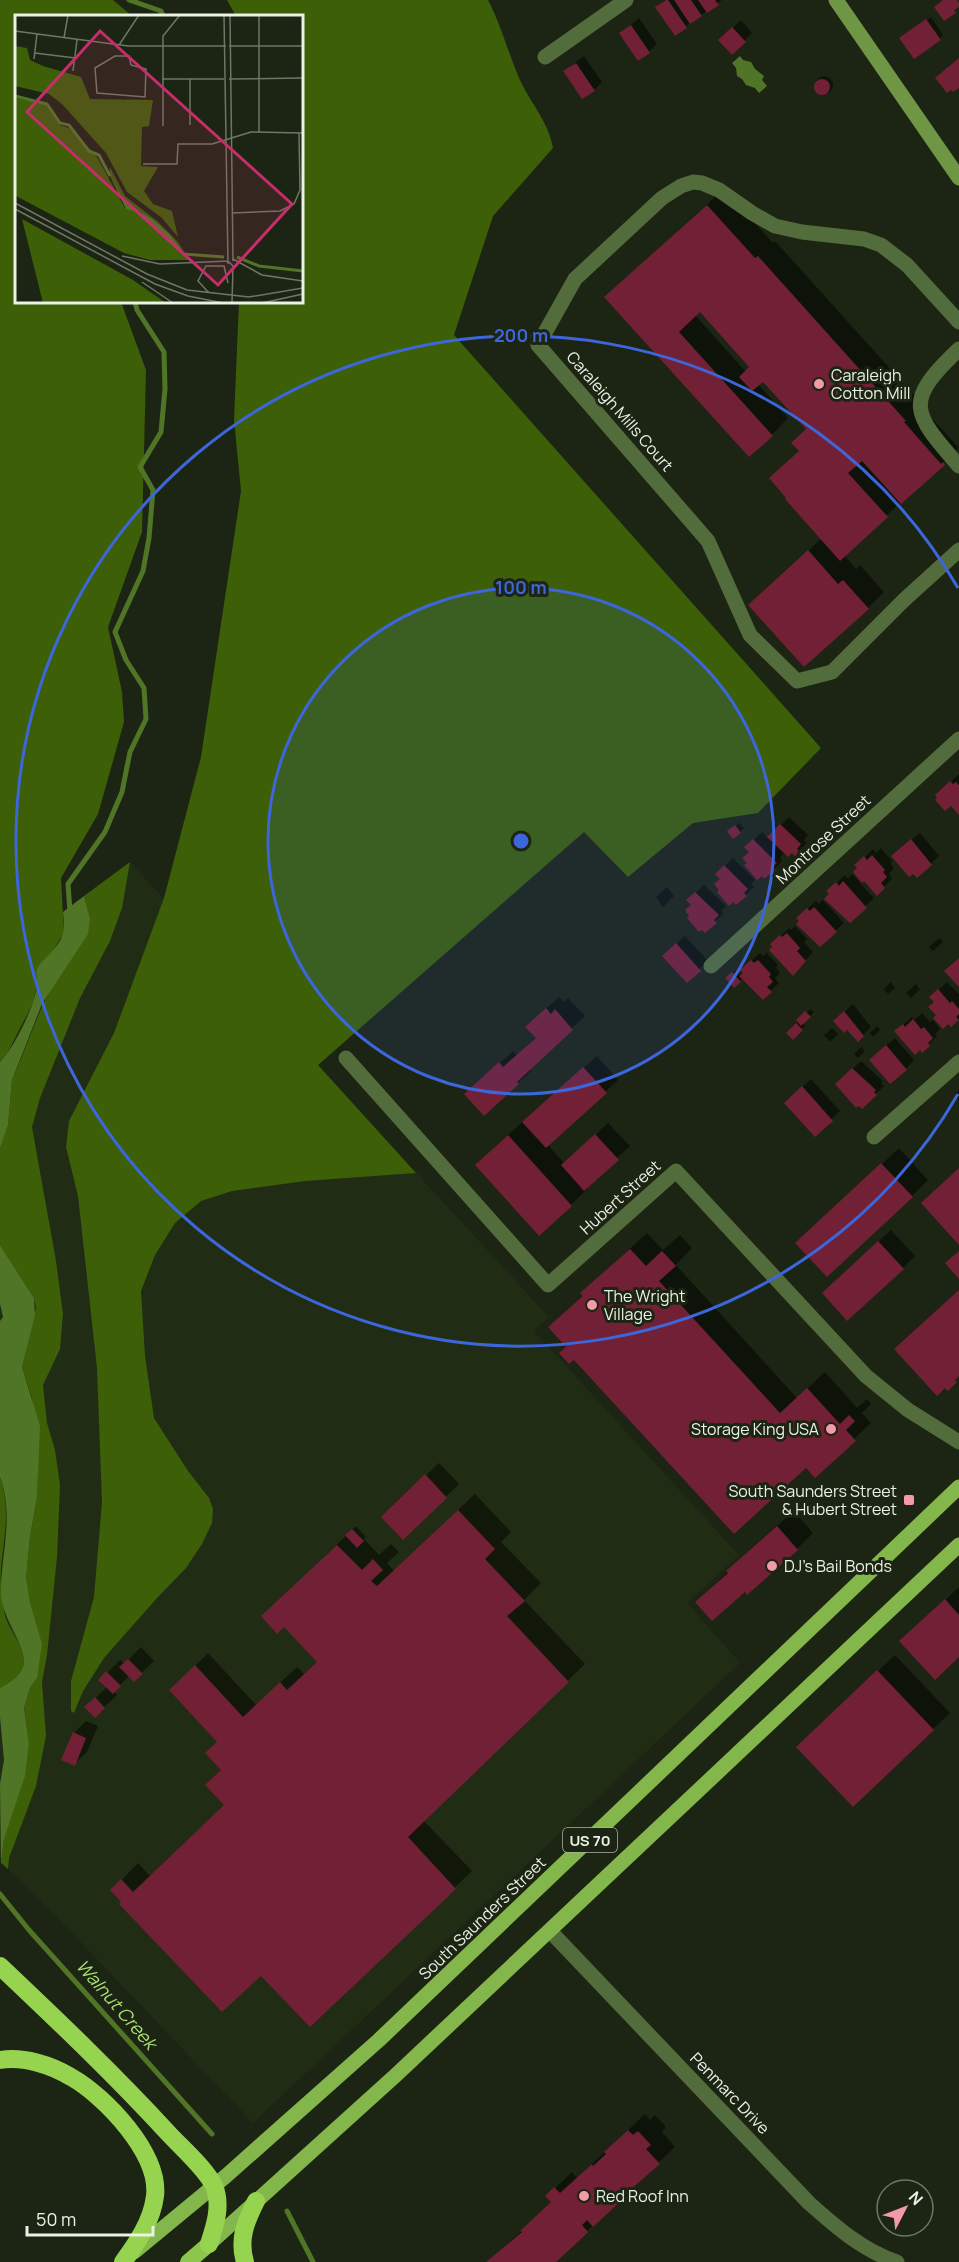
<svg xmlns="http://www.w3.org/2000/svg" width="959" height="2262" font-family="Manrope,sans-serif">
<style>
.built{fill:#202d14}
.forest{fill:#3c5f08}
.water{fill:#507526}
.shadow{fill:#0007;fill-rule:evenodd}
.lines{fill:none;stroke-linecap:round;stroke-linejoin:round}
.stream{stroke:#507526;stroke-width:5}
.building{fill:#722035}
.minor{stroke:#536c3b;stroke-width:15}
.secondary{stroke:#6f9645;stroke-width:15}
.primary{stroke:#83b74b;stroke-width:15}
.trunk{stroke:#8cc64d;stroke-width:16}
.motorway{stroke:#96d44f;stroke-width:18}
.ring{fill:none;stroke:#3c66da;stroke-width:3}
.poi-dot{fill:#f39aa9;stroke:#1c2513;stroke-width:2}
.labels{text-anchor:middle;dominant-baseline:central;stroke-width:6;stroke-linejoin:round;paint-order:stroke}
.shield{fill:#1c2513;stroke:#acb4a6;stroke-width:1.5}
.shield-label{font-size:15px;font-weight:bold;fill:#eaf1e5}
.poi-label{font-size:16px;fill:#eaf1e5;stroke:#1c2513;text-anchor:start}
.street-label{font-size:16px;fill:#eaf1e5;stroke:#1c2513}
.water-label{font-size:18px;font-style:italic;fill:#aade75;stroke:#1c2513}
.inset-river{fill:none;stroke:#507526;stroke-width:3}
.inset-road{fill:none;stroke:#6e7767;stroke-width:1.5}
.view{fill:#c62e69;fill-opacity:0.15;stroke:#c62e69;stroke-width:3}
.inset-edge{fill:none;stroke:#eaf1e5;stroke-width:3}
.centre{fill:#3c66da;stroke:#1c2513;stroke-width:3}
.ring-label{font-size:18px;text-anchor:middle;font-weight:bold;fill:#3c66da;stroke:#1c2513;stroke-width:6;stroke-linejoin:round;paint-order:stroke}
</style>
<rect width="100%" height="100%" fill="#1c2513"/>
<path class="built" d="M130,862L549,1317L534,1331L739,1555L687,1603L740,1663L253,2123L32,1891L0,1862V959Z"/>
<g class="forest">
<path d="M0,0H113L132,16H16V302H121L146,370L142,532L108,627L122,692L124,722L98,814L61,878L64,933L36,977C39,1001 24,1018 15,1038C10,1048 8,1054 0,1062Z"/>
<path d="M227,0H488C501,25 508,52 519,78C530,103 548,120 553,148L493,216L454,335L821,748L758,813L693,823L628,877L584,832L318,1065L416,1173L305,1181L232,1191L201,1201L175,1223L155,1255L141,1291L145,1356L154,1418L188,1471L209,1498L213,1509L212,1523L202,1544L186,1568L157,1598L104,1658L83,1691L74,1713L71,1711V1681L94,1597L102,1502L97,1368L78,1196L66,1147L69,1121L114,1033L164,898L201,757L241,491L234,420L239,302H302V16H236Z"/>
<path d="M130,862L122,908L110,941L80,998L40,1098L32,1127L56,1261L63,1314L60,1349L43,1385L47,1423L55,1450L60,1485L57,1557L47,1655L42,1682L46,1736L36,1786L9,1858L8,1869L1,1863L4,1839L29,1743L24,1708L30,1688L37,1678L26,1578L30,1537L37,1497L38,1464L32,1398L22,1367L36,1308L34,1298L0,1245V1149L8,1125L12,1080L20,1061L43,1004L90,918L84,896Z"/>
<path d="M0,1477C11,1508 4,1537 1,1568C0,1581 2,1597 4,1610C6,1628 24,1643 24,1662C23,1675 10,1682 0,1688Z"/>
</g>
<g class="water">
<path d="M740,56L743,60L751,62L755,69L764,76L762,80L767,86L759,93L755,88L746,85L742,79L737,76L736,68L732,63Z"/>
<path d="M84,896L90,918L88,934L42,1004L12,1080L8,1125L0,1149V1062C14,1048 31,1012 36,992C38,984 35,976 37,969C39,964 43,961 46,958C62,941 66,936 63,912Z"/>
<path d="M0,1245L34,1298L35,1315L22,1367L40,1426L37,1497L30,1537L26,1578L30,1603L42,1644L37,1678L30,1688L24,1708L29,1743L25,1776L4,1839L1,1863L0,1784L4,1760L0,1717V1688C10,1682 23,1675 24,1662C24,1643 3,1619 1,1596C0,1556 15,1517 0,1477V1321L3,1317L0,1304Z"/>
</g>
<g class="shadow">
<path d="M665,0H722L686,26L657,7Z"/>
<path d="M931,17L943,35L940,39L905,35Z"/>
<path d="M639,18L657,44L649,52L621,33Z"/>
<path d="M741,20L752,33L732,53L720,40Z"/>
<path d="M584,56L602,82L594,90L565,71Z"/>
<circle cx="824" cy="85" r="9"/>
<path d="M724,189L773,243L775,241L921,403L920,405L959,448L844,555L856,569L860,565L884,592L868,608L750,605L822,538L800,450L807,428L763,380L758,384L788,418L772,435L623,281ZM700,310L751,367L746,372L695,315Z"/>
<path d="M959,774V813L951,804L945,787Z"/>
<path d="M789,817L808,835L804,840L807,843L795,854L792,851L785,852L780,858L782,861L774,869L746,847L762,832L768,838Z"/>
<path d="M739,823L744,828L733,837V828Z"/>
<path d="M920,833L939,856L917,876L901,848Z"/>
<path d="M881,848L892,861L890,863L894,868L889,874L892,879L877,893L865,879L860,883L874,898L850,921L828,891L845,875L848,879L852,874L860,882L862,881L865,857L873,849L876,853Z"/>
<path d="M733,858L755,880L751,884L754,887L736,903L717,874Z"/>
<path d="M704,885L726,906L721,911L724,913L705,931L688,900Z"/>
<path d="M667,887L674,896L663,907L656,897Z"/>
<path d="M823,900L844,923L820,945L806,910L816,901L819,904Z"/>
<path d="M795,926L807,939L804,942L813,952L801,966L772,944L789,928L791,930Z"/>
<path d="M685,936L708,961L687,981L672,948Z"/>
<path d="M939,938L943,942L933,951L929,947Z"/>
<path d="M760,953L763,956L767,953L778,965L776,968L780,973L775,978L779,983L763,998L743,978L734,986L728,978L736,970L742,976L750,962Z"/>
<path d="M891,982L895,988L888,994L884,989Z"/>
<path d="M947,982L959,994V1018L951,1025L938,1015L936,1002L931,997Z"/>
<path d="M916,984L920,989L911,998L906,993Z"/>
<path d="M559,997L564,1002L568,998L585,1016L529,1069L531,1071L518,1083L478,1082L513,1051L517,1056L537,1037L540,1014Z"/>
<path d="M853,1004L871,1027L858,1040L843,1013Z"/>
<path d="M810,1009L814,1012L803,1023L805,1026L793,1038L788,1033Z"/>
<path d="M922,1013L930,1022L933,1020L940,1029L935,1034L937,1036L922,1051L896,1031L912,1017L914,1020Z"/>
<path d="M877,1026L880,1030L873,1037L870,1033Z"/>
<path d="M832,1028L838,1034L830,1042L824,1035Z"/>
<path d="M895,1038L914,1060L906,1069L879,1052Z"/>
<path d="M861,1047L865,1051L858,1058L854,1054Z"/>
<path d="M597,1056L618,1080L548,1145L565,1164L608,1123L630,1146L586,1187L587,1189L571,1205L493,1148Z"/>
<path d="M861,1061L883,1081L881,1083L884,1086L862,1107L845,1076Z"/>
<path d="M811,1079L840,1111L815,1135L794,1095Z"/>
<path d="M959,1090V1101L955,1094Z"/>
<path d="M899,1148L928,1180L912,1196L814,1227Z"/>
<path d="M891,1230L915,1256L903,1268L836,1280Z"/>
<path d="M647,1233L663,1250L680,1235L692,1248L676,1265L797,1398L825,1372L857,1408L867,1399L871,1404L862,1413L871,1423L815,1476L806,1466L568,1347L584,1296L599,1277Z"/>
<path d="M439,1463L459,1484L403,1538L395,1505Z"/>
<path d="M475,1494L511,1532L501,1542L541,1583L524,1600L585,1664L423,1820L472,1871L310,2025L261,1973L123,1902L112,1890L138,1863L150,1876L225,1805L219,1741L171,1690L208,1653L256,1705L297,1667L305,1675L319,1662L280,1600L356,1526L366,1537L364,1539L379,1555L391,1544L399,1552L387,1563L394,1571Z"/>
<path d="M794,1511L813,1533L797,1549L745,1590L697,1602L745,1554Z"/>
<path d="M958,1588L959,1589V1655L914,1629Z"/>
<path d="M141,1647L154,1661L134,1680L130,1675L114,1691L117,1695L95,1716L86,1707L107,1687L100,1680L120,1660L124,1664Z"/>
<path d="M895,1655L950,1713L933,1729L815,1730Z"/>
<path d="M86,1721L98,1726L87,1752L74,1764V1733Z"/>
<path d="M645,2114L650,2120L655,2115L666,2127L662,2132L675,2147L587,2231L554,2262H488L552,2202L547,2196L572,2172L577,2178Z"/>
</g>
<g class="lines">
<g class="stream">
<path d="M129,0L161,11L163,16"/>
<path d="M70,912L68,884L105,832L122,792L130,752L146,719L144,688L126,660L115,632L143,571L149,538L153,490L140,467L161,432L165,389L164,352L137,310L135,302"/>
<path d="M0,1894L29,1930L212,2134"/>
<path d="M287,2211L313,2262"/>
</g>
</g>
<g class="building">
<path d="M666,0H668L687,28L675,36L655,7Z"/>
<path d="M674,0H691L702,16L690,24Z"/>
<path d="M698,0H715L719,5L707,13Z"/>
<path d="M943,0H957L959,3V7L954,10L956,13L944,21L934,7Z"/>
<path d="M926,19L941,40L914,59L899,38Z"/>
<path d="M631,25L650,53L638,61L619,33Z"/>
<path d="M732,27L746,42L732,55L718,40Z"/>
<path d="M959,58V88L953,92L951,90L947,93L935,78Z"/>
<path d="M576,63L595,91L582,99L563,71Z"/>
<circle cx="822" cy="87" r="8"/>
<path d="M707,205L755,258L758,256L906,421L904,422L941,464L943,462L945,465L901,504L862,461L848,473L888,517L840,561L785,499L786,498L769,478L799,451L791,443L806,429L763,382L752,391L739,377L749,367L700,312L679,332L773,436L749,457L604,297Z"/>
<path d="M808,550L838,584L843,580L869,609L804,667L748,605Z"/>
<path d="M950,781L953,784L956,782L959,785V815L951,806L945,811L935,800L937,798L935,795Z"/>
<path d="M780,824L801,844L797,849L800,852L795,856L792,853L788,857L767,837Z"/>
<path d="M735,825L741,833L733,839L727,831Z"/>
<path d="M753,839L777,863L772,867L775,870L764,879L762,876L757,880L744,865L747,863L742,858L749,852L744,847Z"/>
<path d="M911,839L932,865L917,878L913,874L909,877L891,856Z"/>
<path d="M872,855L885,870L883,872L887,877L881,883L885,888L877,896L864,881L862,883L853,872L857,868L854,865L862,858L864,856L867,860Z"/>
<path d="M724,865L748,889L744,893L747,896L736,905L733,902L729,906L717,892L719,890L714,884L720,879L715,874Z"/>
<path d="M843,881L867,908L850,923L824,899L829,894L826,891L836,882L839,886Z"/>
<path d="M695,892L719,915L714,920L717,923L705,933L702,930L699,932L687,918L689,916L685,910L691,905L686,900Z"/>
<path d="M814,907L837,932L820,947L796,924L799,921L796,918L807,908L810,911Z"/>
<path d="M787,933L800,948L797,951L806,961L793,976L769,950L772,947L770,944L780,935L782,937Z"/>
<path d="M676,943L701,971L687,983L662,956Z"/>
<path d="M959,958V987L944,971Z"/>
<path d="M751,960L754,963L758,960L771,974L769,977L773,982L767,987L772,992L763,1000L739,976L743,973L740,970Z"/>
<path d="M732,972L741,982L734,988L725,978Z"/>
<path d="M938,989L950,1003L952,1001L959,1009V1014L956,1017L959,1020L951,1027L948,1024L943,1029L933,1018L936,1015L928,1007L934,1002L929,997Z"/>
<path d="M546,1008L551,1014L555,1009L573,1030L517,1082L519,1084L484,1116L464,1094L499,1062L503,1067L536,1038L525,1027Z"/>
<path d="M805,1011L811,1017L801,1026L796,1020Z"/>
<path d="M844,1011L864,1036L858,1042L847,1030L844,1033L833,1021Z"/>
<path d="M913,1019L921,1029L924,1027L933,1038L928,1043L930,1046L922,1053L920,1050L915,1055L894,1031L903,1024L905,1027Z"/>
<path d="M796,1023L803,1030L793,1040L786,1033Z"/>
<path d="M886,1045L907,1070L890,1084L869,1060Z"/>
<path d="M583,1067L607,1093L546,1148L522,1122Z"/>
<path d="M852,1068L876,1090L874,1092L877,1095L862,1109L859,1106L856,1108L835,1084Z"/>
<path d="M802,1086L833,1121L815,1137L784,1103Z"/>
<path d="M595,1134L619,1160L584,1191L561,1165Z"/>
<path d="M508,1135L572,1206L539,1236L475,1165Z"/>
<path d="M881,1163L913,1197L827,1277L795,1243Z"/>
<path d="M959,1168V1245L921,1203Z"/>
<path d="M878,1241L904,1269L847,1321L822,1293Z"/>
<path d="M630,1249L646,1266L662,1251L676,1266L659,1281L780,1413L807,1388L840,1424L849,1415L855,1421L846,1430L856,1441L815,1478L806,1468L734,1534L574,1360L569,1364L559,1353L566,1347L548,1327L583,1296L580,1293Z"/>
<path d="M959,1251V1279L945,1263Z"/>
<path d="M959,1290V1376L955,1380L957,1382L948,1391L945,1388L937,1396L894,1349Z"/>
<path d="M425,1474L447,1498L403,1540L381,1517Z"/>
<path d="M458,1510L495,1549L485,1559L525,1601L507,1616L569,1682L408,1837L456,1889L310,2027L261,1976L222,2012L119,1904L121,1902L110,1890L121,1879L133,1892L224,1805L205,1785L221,1770L205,1753L217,1742L169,1690L195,1665L243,1717L280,1682L287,1690L317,1662L284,1627L277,1634L261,1616L337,1545L362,1570L373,1559L383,1570L371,1581L377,1586Z"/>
<path d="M777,1526L798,1550L747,1595L745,1592L712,1621L695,1602L728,1573L726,1571Z"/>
<path d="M352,1529L364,1541L357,1548L345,1535Z"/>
<path d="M945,1599L959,1615V1657L935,1680L899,1641Z"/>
<path d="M128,1659L143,1674L134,1682L119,1667Z"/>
<path d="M877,1670L934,1730L853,1807L796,1747Z"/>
<path d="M106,1671L121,1686L113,1694L98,1680Z"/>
<path d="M95,1697L105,1708L95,1718L84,1707Z"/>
<path d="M73,1732L86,1738L75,1766L61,1760Z"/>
<path d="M628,2130L633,2135L638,2131L651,2145L646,2149L660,2164L623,2196L624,2198L593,2227L587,2220L582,2225L588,2232L581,2239L556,2262H486L522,2232L520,2231L551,2202L545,2196L554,2187L560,2193L592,2164L593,2166L606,2154L604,2152Z"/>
</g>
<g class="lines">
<g class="minor">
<path d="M545,57L626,0"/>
<path d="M959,322L907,265L881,245L864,239L802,232L775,226L752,213L719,190L702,183L693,182L681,186L662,198L575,279L538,345L708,541L750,635L797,681L832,672L904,600L959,550"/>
<path d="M959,349C903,402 912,412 959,466"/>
<path d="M711,966L959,739"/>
<path d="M346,1058L548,1285L676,1171L866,1376L908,1410L959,1442"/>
<path d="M874,1137L959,1062"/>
<path d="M550,1931L809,2203C836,2227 862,2250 897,2262"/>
</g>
<path class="secondary" d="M836,0L959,178"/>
<g class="primary">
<path d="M209,2244L396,2075L959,1545"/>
<path d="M134,2252L226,2176L379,2040L959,1487"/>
</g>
<path class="trunk" d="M188,2262L209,2244"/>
<g class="motorway">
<path d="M0,1966C58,2021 115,2075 169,2134C182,2148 206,2169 214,2186C222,2205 215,2226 209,2244"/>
<path d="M0,2060C23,2056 51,2065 71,2077C105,2096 160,2154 155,2196C152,2221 137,2243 123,2262"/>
<path d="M245,2262C238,2239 246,2221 256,2201"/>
</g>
</g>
<circle cx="521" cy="841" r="253" fill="#3c66da" fill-opacity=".12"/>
<g class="ring">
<circle cx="521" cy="841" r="253"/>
<path d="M958 1094A505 505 0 1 1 958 588"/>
</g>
<g class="poi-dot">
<circle cx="819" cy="384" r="6"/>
<circle cx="592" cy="1305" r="6"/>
<circle cx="831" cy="1429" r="6"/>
<rect x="903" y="1494" width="12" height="12" rx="3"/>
<circle cx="772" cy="1566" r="6"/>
<circle cx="584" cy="2196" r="6"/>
</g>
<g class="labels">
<rect class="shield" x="563" y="1828" width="54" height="24" rx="4.5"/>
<g class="shield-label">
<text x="590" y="1840">US 70</text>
</g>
<g class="poi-label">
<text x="831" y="375">Caraleigh<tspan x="831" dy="18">Cotton Mill</tspan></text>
<text x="604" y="1296">The Wright<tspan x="604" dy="18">Village</tspan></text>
<text x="819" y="1429" text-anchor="end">Storage King USA</text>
<text x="897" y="1491" text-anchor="end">South Saunders Street<tspan x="897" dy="18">&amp; Hubert Street</tspan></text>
<text x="784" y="1566">DJ's Bail Bonds</text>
<text x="596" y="2196">Red Roof Inn</text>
</g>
<g class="street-label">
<text transform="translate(620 411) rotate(49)">Caraleigh Mills Court</text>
<text transform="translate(823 839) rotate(-43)">Montrose Street</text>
<text transform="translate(620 1197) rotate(-42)">Hubert Street</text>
<text transform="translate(482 1918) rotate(-44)">South Saunders Street</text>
<text transform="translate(730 2093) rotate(46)">Penmarc Drive</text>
</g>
<g class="water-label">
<text transform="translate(117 2004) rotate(49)">Walnut Creek</text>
</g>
</g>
<g transform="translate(15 15)">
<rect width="288" height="288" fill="#1c2513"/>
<path d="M0,31L12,33L15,45L28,51L66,62L75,84L138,85L134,111L127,112L126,151L143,152L129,176L138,189L157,196L163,222L147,203L112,177L91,138L47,89L34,79L0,71ZM0,83L29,88L36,94L45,110L54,113L82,142L110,193L123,197L154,222L174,245H135L109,238L1,181ZM95,152L110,181L142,206L162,226L171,239L136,203L112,190L94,159ZM7,204L118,265L151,288H28Z" fill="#3c5f08"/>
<path d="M94,159L112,190L136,203L154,219L170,239L123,197L111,194Z" fill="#507526"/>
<path class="inset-river" d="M0,81L32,89L45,108L54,110L74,136L84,140L95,161M168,239L209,242M222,242L244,251L288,256"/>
<path class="inset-road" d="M209,0L213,249M215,0L218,246M244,0V117M0,16L113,31H211M49,23L53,0M104,30L124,0M214,31H288M20,38L60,43M100,41H114L116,50L131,54L130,82L82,78L80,53ZM19,44L22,19M58,56L62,25M147,64H209M214,64L288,63M175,110V64M148,111V21L165,0M128,149H162L163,129H197L236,117L288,118M0,188L132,259L172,275L234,282L288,273M0,194L140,269L173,281L208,288M217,198L265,196L279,189L285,175L284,118M107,241L145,249L213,246L218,251L217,288M218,244L247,260L288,266M127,267L158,288M194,278L183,266L191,251H209L213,268M247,288L288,279"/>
<path class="view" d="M85,16L277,189L203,270L12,97Z"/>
<rect width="288" height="288" class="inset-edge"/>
</g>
<circle cx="521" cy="841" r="9" class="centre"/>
<g class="ring-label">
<text x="521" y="342">200 m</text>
<text x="521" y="594">100 m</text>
</g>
<g transform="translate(905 2208) rotate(48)"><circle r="28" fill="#1c2513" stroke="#6e7767" stroke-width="1.5"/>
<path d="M0-4.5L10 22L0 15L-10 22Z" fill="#f39aa9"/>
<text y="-9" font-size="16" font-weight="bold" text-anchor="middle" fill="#eaf1e5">N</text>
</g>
<path d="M27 2226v9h126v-9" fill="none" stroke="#eaf1e5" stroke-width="3"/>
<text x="36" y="2226" font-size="18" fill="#eaf1e5" stroke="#1c2513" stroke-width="4.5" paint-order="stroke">50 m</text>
</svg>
